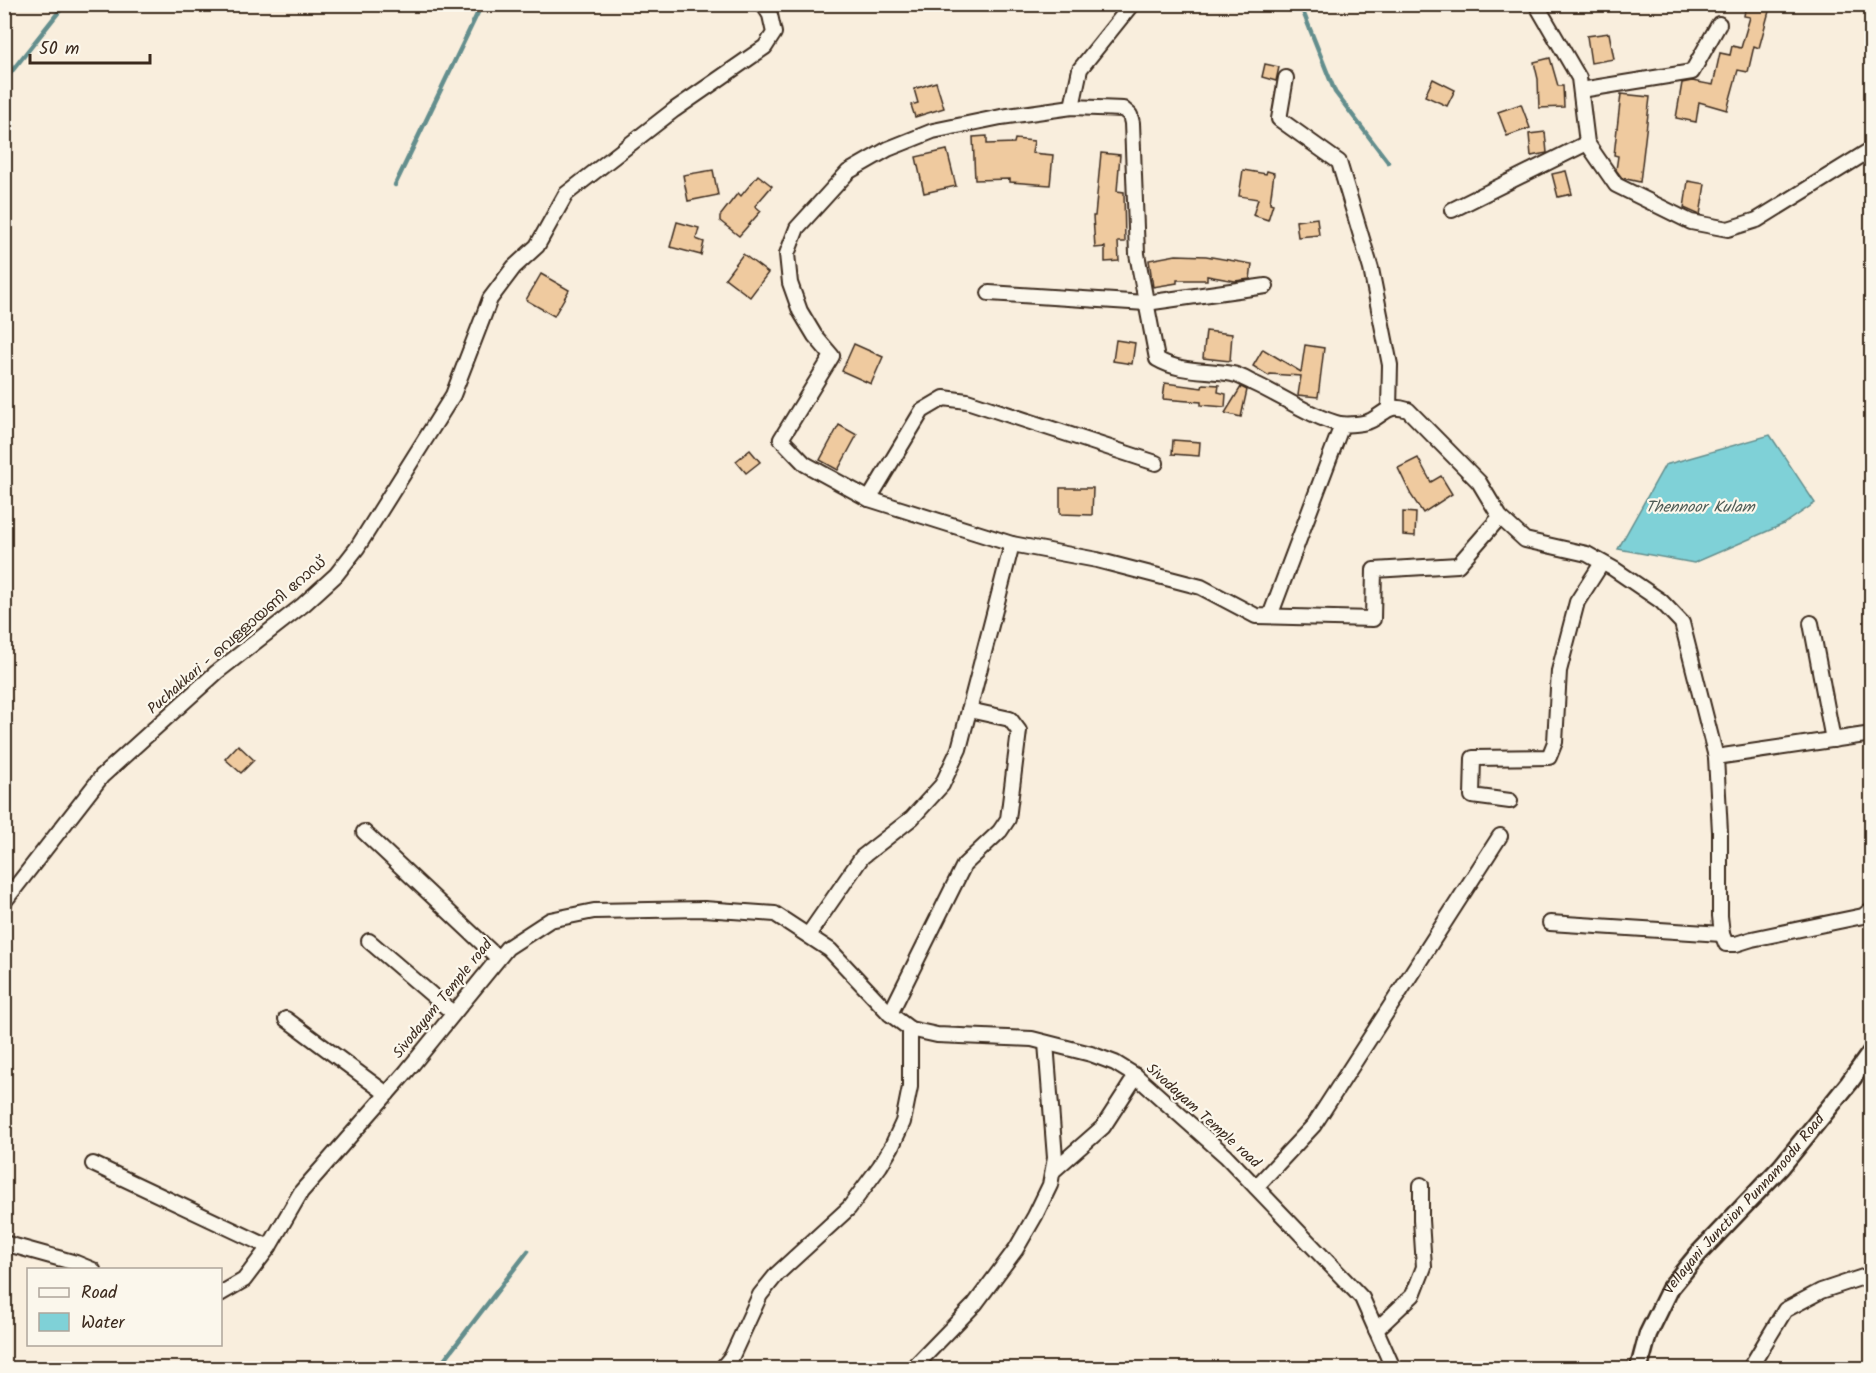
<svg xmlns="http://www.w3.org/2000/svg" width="1876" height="1373" font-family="Kalam,'Noto Sans Malayalam',sans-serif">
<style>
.water{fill:#7fd1d7;stroke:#648e8d;stroke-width:1.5}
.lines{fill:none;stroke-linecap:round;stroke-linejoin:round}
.stream{stroke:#648e8d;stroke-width:4.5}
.building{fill:#efca9f;stroke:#3b2a1e;stroke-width:1.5}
.minor-casing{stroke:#3b2a1e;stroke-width:18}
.tertiary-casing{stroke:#3b2a1e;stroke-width:21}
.minor{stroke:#fbf7ec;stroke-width:14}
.tertiary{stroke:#fbf7ec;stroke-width:16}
.labels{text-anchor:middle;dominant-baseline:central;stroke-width:4.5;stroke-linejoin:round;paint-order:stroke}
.street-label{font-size:15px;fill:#3b2a1e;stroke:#fbf7ec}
.water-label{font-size:16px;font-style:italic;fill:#4f5c56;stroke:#fbf7ec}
</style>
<rect width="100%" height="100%" fill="#f9eedd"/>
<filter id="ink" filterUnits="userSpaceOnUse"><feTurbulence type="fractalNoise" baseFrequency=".0167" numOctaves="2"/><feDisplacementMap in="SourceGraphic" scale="12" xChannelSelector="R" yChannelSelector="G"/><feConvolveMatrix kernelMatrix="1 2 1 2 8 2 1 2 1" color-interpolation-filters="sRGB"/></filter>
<g filter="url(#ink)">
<path class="water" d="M1770,435L1815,503L1784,524L1694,563L1618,549L1665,465Z"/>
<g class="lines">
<g class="stream">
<path d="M1300,4L1335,92L1388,162"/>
<path d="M4,81L65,4"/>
<path d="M395,185L482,4"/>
<path d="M438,1368L528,1251"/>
</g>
</g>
<g class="building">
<path d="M1746,4H1771L1759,48L1754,46L1748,72L1738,70L1727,110L1699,102L1696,122L1676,118L1682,83L1692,81L1713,85L1720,53L1730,55L1732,46L1741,48L1750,17L1744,16Z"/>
<path d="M1609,33L1614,59L1591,63L1587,36Z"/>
<path d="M1550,58L1558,86H1563L1564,107L1539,108L1538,79L1534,62Z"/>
<path d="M1265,64L1279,67L1276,81L1262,77Z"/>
<path d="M1433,79L1455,90L1447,106L1425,96Z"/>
<path d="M936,82L944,108L915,117L911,105L918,103L914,89Z"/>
<path d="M1621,94L1650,97L1640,182L1622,178L1616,170L1618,156L1614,155Z"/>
<path d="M1521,104L1530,128L1507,136L1498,112Z"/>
<path d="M1545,132L1547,153L1531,156L1529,134Z"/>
<path d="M987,136V144L1014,143L1015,139L1034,141L1032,153L1053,155L1050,185L1010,182V179L975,180L973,137Z"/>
<path d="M947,150L956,186L924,193L916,157Z"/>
<path d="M1101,153L1120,155L1117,191L1124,192L1125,242H1118L1119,261L1105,262V247L1095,248L1093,216H1095Z"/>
<path d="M713,170L718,195L688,201L683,175Z"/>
<path d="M1243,170L1266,174L1267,171L1274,173L1270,203L1273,204L1268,220L1253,215L1258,199L1239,196Z"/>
<path d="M1566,171L1572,194L1558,197L1552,174Z"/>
<path d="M758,175L772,186L755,206L761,211L739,236L720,221V216L738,193L741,196Z"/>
<path d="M1688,181L1705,184L1700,215L1684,208Z"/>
<path d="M1317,218L1319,235L1298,237L1296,221Z"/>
<path d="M677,222L699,228L696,239L704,242L701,255L670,247Z"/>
<path d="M743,254L768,273L750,297L725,278Z"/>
<path d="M1176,255L1206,256L1252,264L1250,279L1235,281L1207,276V280H1177V283L1153,287L1149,260Z"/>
<path d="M541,274L569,290L554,316L526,300Z"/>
<path d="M1206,331L1232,334L1230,361L1203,358Z"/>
<path d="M1116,340L1135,343L1132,364L1113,361Z"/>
<path d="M854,344L883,357L871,384L842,371Z"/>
<path d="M1305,345L1324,348L1318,397L1298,395L1301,376L1270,374L1269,376L1253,366L1263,349L1301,372Z"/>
<path d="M1165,383L1202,388L1203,384L1219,385L1218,392L1226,394L1225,407L1201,405V402L1163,399Z"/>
<path d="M1241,387L1247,390L1241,417L1225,413Z"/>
<path d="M839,425L857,435L838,470L820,460Z"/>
<path d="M1173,440L1200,442L1199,456L1172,454Z"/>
<path d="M750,450L760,462L746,473L736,461Z"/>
<path d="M1418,458L1431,482L1441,476L1452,494L1423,513L1411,495L1398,468Z"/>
<path d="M1060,488H1093L1092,515L1060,514Z"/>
<path d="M1403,512L1416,513L1415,536L1403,535Z"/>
<path d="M238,745L254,760L241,773L225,759Z"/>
</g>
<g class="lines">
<defs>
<g id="minor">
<path d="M1536,4L1579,78L1587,143L1616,185L1691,222L1728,229L1757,220L1872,149"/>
<path d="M1286,78L1279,119L1339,162L1371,269L1390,365L1389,408"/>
<path d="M1581,90L1692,72L1719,24"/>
<path d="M1072,107L1080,69L1132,4"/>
<path d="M1452,210L1587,143"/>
<path d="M989,293L1146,303L1266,286"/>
<path d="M869,499L922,411L944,398L967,401L1156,463"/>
<path d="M1500,517L1458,565L1374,570L1373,619L1256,616L1201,587L1097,560L1012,544L869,499L805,464L781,439L832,356L815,336L800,311L790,283L787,254L797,228L848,172L888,149L933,131L1001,117L1072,107L1123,109L1130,115L1132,123L1137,254L1157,359C1181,373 1206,369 1232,374C1239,375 1247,380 1253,383C1280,395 1313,418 1340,424C1348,425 1365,424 1372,420C1388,411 1388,404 1408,410L1479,482L1500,517L1525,540L1587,554L1614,569L1661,601L1682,623L1716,757L1720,832V916L1722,934L1726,944H1736L1752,939L1863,916L1872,909"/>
<path d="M1270,616L1342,425"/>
<path d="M1811,623L1833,740"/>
<path d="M1716,757L1872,734"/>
<path d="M1510,801L1472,796L1473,758L1549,757L1555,742L1559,671L1577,602L1602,563"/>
<path d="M364,832L498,958"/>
<path d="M4,902L102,776L217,672L303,605L336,575L357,548L453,395L490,299L514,267L537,246L566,194L674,110L765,47L774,33L770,15L763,4"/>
<path d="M1550,923L1722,934"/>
<path d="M808,935L862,857L912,818L942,785L959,749L1012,544"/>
<path d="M369,941L453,1013"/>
<path d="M890,1014L964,865L1000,831L1008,819L1019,731L1010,719L969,710"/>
<path d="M286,1019L387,1094"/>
<path d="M93,1164L269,1247"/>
<path d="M1053,1171L1103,1127L1136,1076"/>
<path d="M1256,1187L1314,1125L1500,836"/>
<path d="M4,1243L76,1263L93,1270"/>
<path d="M220,1294L244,1280L269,1247L301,1192L407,1071L507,948L550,920L594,911L704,909L775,914L830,950L890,1014L910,1029L937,1035L1032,1039L1091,1054L1115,1063L1136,1076L1226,1156L1362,1298L1393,1368"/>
<path d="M1376,1330L1413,1295L1424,1267L1421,1220V1185"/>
<path d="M722,1368L732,1356L760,1295L777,1274L849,1208L880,1166L892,1146L903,1122L910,1087V1029"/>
<path d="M913,1368L975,1304L1016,1249L1035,1216L1050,1185L1055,1158L1046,1043"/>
<path d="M1750,1368L1785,1310L1821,1291L1872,1274"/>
</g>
<g id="tertiary">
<path id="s1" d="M1639,1368L1648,1334L1671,1287L1699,1253L1781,1167L1849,1083L1872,1051"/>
</g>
</defs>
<use href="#minor" class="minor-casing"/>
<use href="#tertiary" class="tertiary-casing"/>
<use href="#minor" class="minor"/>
<use href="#tertiary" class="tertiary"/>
</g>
</g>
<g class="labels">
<g class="street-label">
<text transform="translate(237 636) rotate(-41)">Puchakkari - വെള്ളായണി റോഡ്</text>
<text transform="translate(443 999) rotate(-51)">Sivodayam Temple road</text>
<text transform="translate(1203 1116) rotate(42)">Sivodayam Temple road</text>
<text stroke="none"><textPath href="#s1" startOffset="198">Vellayani Junction Punnamoodu Road</textPath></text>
</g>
<g class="water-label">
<text x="1700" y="507">Thennoor Kulam</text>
</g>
</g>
<rect width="1876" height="1373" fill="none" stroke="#fbf7ec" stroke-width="24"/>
<rect x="12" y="12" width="1852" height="1349" fill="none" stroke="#3b2a1e" stroke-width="2" filter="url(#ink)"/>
<rect x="27" y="1268" width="195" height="78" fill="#fbf7ec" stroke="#aea59a" stroke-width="1.5"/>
<rect x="39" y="1288" width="30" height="9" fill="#fbf7ec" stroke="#aea59a" stroke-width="1.5"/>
<text x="81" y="1298" font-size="18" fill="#3b2a1e">Road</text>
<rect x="39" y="1313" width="30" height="18" fill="#7fd1d7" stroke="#aea59a" stroke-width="1.5"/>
<text x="81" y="1328" font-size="18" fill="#3b2a1e">Water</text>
<path d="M30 54v9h120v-9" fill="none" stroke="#3b2a1e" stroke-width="3"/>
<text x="39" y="54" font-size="18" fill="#3b2a1e" stroke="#fbf7ec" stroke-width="4.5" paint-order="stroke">50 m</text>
</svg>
